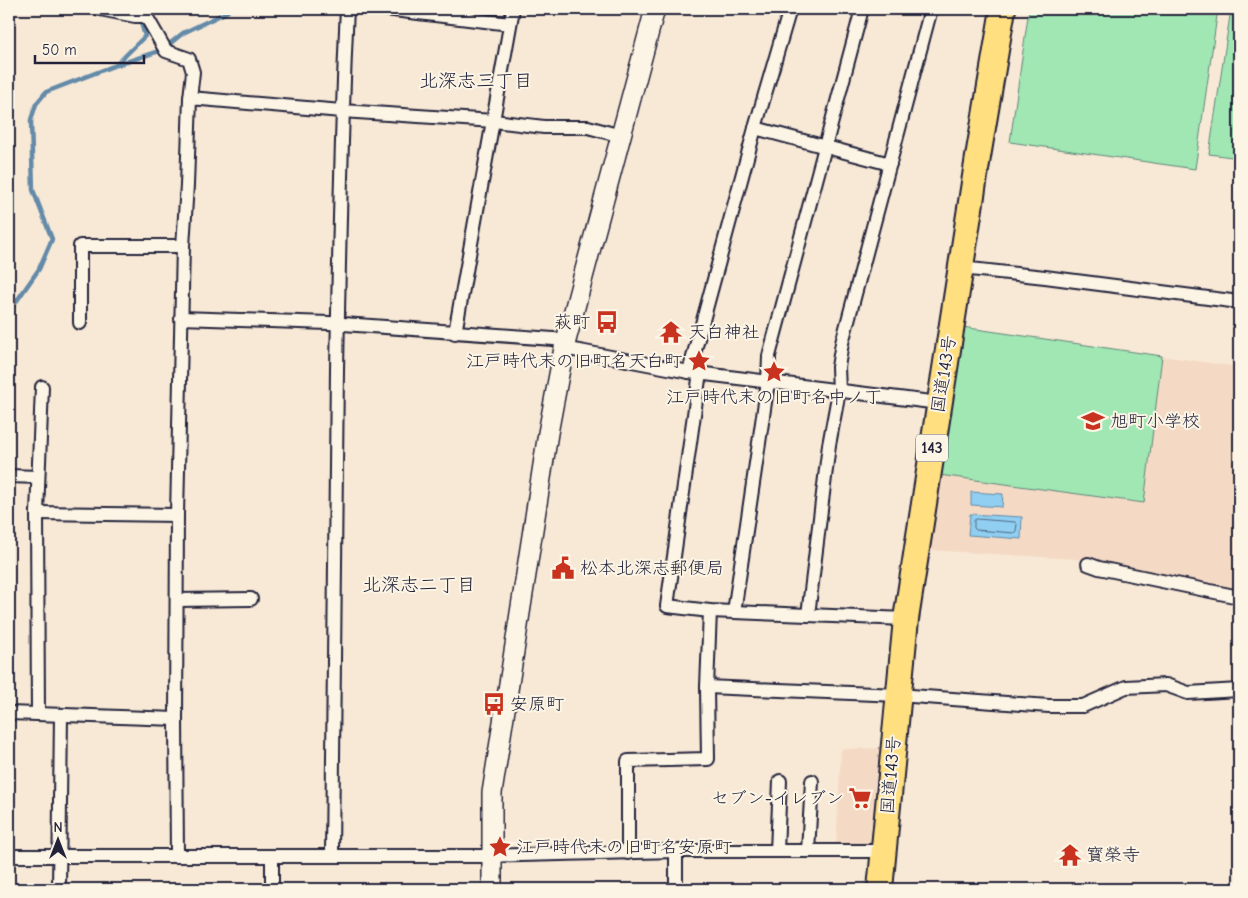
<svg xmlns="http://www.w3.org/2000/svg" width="1248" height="898" font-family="'Comic Neue','Klee One',sans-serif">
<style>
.built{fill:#f4dac5}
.green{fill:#a0e7b4;stroke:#618478}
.water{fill:#90cff1;stroke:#648aa8}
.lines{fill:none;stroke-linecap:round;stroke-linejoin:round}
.shore{stroke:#4e6784;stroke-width:1}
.stream{stroke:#648aa8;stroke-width:4.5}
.street-casing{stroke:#22223b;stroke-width:16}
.secondary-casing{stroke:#22223b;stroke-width:22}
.highway-casing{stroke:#22223b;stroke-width:28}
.street{stroke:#fcf5e5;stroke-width:12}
.secondary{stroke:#fcf5e5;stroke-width:19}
.highway{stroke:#ffdf80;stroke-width:24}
.labels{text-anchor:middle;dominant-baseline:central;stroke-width:4;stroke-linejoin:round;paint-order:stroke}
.shield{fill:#fcf5e5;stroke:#63616e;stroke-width:1}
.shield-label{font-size:16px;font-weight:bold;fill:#22223b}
.poi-label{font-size:18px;fill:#22223b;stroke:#fcf5e5;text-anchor:start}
.street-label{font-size:18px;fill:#22223b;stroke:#fcf5e5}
.neighbourhood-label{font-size:19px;fill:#22223b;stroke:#fcf5e5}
</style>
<rect width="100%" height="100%" fill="#f8e9d6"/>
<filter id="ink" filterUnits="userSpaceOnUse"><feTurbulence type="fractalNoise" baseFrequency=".02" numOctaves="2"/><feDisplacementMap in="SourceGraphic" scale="10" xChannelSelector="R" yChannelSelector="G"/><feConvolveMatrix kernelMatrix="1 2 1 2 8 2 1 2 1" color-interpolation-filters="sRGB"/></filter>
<g filter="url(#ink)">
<g class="built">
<path d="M962,327L1239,367V594L1089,560L927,550Z"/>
<path d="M886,748L875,847L836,846L841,749Z"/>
</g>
<g class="green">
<path d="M1029,9H1218L1195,169L1010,142Z"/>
<path d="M1231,9H1239V158L1209,154Z"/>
<path d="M962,327L1162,356L1144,503L939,475Z"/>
</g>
<g class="water">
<path d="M971,492L1003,494L1002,507L971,505Z"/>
<path d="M970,514L1022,517L1021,539L968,535Z"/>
</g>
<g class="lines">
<path class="shore" d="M976,519L1015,522L1017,524L1016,531L1014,533L976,530L974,528V521Z"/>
<g class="stream">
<path d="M167,46L183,33L227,12L229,9"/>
<path d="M117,65L159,51"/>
<path d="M9,312L39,269L52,239L33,190L31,120L36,104L46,92L116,65L145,36L137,9"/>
</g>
<defs>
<g id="street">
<path d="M100,9L135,16H146L166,51L189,59L193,72L190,98"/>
<path d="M385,9L510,24"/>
<path d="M755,128L890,164"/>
<path d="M961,268L1045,277L1239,302"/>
<path d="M181,318L329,323L567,340"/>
<path d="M80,323V246H183"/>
<path d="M455,333L513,9"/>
<path d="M564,348L689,372L939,403"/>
<path d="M689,372L755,128L790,9"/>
<path d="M700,372L667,606L710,611L808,615"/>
<path d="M9,476L38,477"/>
<path d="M37,513L177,515"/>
<path d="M1088,564L1099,568L1239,597"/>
<path d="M177,600L251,599"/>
<path d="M734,612L768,382L769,356L862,9"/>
<path d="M906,619L808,615L829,445L839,391L838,367L842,343L931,9"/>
<path d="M707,687L898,695L1049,706H1083L1126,687L1166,685L1188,693L1239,690"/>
<path d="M9,713L176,719"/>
<path d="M38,714L37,513L42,387"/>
<path d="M777,851L780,781"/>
<path d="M808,851L812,781"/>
<path d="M628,853V761L708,759L707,687L710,611"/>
<path d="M177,855L176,719L177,515L183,246L187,185L190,98L342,111L494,121L544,127H588L621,136"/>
<path d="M332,855C333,694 335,532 337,370C339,250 341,129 347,9"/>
<path d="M9,856H481L676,851H884"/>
<path d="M59,889L61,715"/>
<path d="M272,889V856"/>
<path d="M676,889V851"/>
</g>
<path id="secondary" d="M492,889V793L548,433L564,348L655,9"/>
<path id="highway" d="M880,889L906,619L978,157L1003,9"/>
</defs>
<use href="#street" class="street-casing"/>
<use href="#secondary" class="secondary-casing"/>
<use href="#highway" class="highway-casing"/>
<use href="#street" class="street"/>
<use href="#secondary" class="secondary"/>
<use href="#highway" class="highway"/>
</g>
</g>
<defs>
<symbol id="bus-bare" viewBox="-9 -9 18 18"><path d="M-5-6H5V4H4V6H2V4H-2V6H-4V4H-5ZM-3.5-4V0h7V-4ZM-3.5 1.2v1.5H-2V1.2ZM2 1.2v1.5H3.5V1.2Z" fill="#c8321e" stroke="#fcf5e5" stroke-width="2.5" paint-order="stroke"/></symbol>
<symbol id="temple-bare" viewBox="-9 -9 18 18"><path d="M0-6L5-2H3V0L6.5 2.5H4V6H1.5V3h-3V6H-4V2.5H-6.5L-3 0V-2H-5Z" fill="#c8321e" stroke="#fcf5e5" stroke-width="2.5" paint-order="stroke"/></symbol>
<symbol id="sight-bare" viewBox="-9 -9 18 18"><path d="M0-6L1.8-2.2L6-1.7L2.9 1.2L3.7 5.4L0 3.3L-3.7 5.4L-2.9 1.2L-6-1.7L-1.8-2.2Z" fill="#c8321e" stroke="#fcf5e5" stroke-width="2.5" paint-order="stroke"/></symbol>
<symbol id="school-bare" viewBox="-9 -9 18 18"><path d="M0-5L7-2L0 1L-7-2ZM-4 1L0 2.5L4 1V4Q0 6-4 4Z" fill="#c8321e" stroke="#fcf5e5" stroke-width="2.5" paint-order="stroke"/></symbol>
<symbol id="civic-bare" viewBox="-9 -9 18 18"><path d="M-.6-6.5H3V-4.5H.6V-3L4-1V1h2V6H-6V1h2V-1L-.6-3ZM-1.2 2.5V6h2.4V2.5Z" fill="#c8321e" stroke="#fcf5e5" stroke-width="2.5" paint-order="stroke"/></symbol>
<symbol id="supermarket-bare" viewBox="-9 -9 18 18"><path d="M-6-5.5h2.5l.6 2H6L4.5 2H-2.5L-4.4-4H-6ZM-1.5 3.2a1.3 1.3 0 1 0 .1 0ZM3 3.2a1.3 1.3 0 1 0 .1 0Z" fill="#c8321e" stroke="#fcf5e5" stroke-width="2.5" paint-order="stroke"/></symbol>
</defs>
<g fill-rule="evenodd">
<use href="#bus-bare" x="591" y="306" width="32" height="32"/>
<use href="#temple-bare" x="655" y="316" width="32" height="32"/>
<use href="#sight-bare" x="683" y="345" width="32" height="32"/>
<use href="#sight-bare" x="758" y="356" width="32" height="32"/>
<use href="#school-bare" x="1077" y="405" width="32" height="32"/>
<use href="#civic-bare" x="547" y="552" width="32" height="32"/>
<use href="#bus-bare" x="478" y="688" width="32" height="32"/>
<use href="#supermarket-bare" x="844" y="782" width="32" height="32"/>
<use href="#sight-bare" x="484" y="831" width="32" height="32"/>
<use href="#temple-bare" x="1054" y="839" width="32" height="32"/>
</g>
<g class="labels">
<rect class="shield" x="916" y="434.5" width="32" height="27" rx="4"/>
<g class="shield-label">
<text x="932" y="448">143</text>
</g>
<g class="poi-label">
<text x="590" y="322" text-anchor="end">萩町</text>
<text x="688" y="332">天白神社</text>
<text x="682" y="361" text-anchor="end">江戸時代末の旧町名天白町</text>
<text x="774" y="397" text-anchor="middle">江戸時代末の旧町名中ノ丁</text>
<text x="1110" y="421">旭町小学校</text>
<text x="580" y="568">松本北深志郵便局</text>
<text x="510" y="704">安原町</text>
<text x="844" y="798" text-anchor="end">セブン-イレブン</text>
<text x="516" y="847">江戸時代末の旧町名安原町</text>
<text x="1086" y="855">寳榮寺</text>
</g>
<g class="street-label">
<text transform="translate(944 374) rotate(-81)">国道143号</text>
<text transform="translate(891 775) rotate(-85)">国道143号</text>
</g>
<g class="neighbourhood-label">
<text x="476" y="81">北深志三丁目</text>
<text x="419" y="585">北深志二丁目</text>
</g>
</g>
<rect width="1248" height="898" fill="none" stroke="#fcf5e5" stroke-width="30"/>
<rect x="15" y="15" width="1218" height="868" fill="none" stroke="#22223b" stroke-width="2" filter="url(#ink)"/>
<g transform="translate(58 840)" stroke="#fcf5e5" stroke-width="4" paint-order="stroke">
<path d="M0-4L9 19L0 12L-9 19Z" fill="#22223b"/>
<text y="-8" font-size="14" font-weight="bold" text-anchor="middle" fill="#22223b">N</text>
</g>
<path d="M35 55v8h109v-8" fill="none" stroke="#22223b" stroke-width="2.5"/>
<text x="42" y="55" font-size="15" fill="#22223b" stroke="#fcf5e5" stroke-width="4" paint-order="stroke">50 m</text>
</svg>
